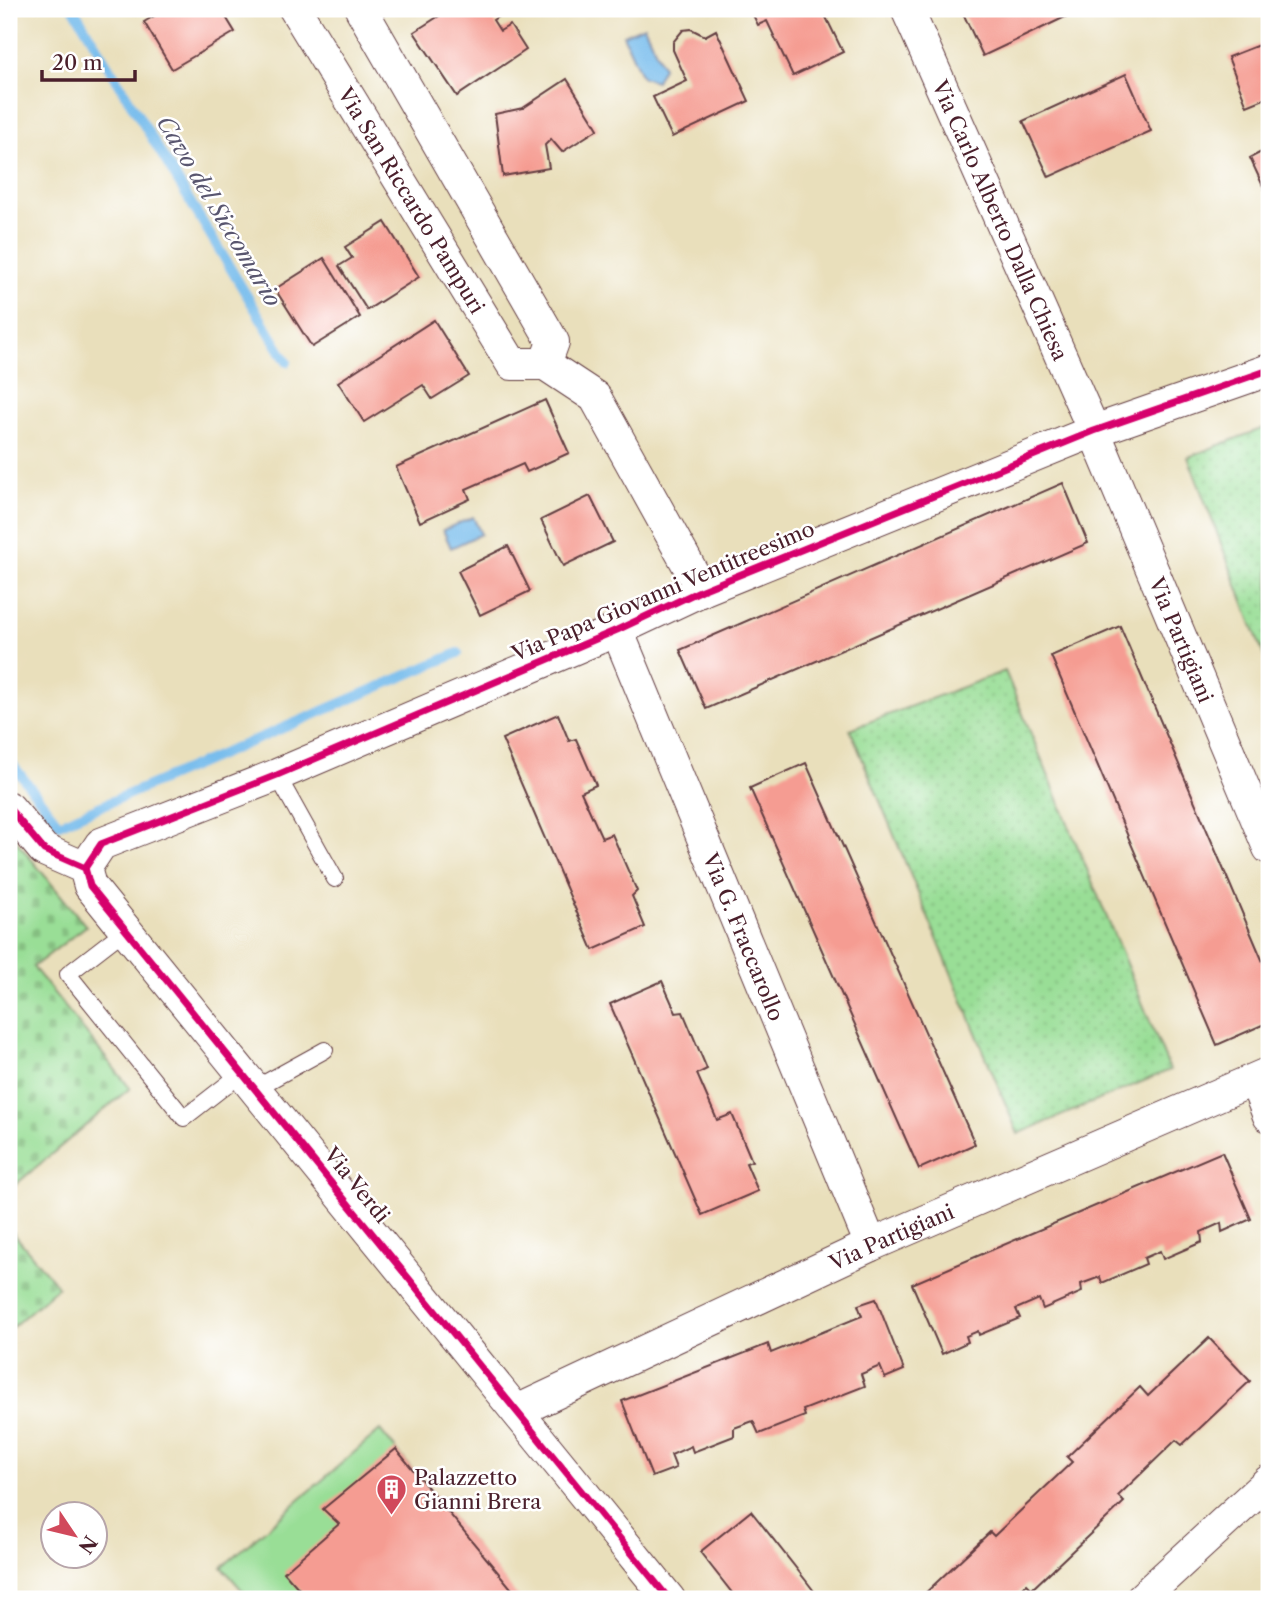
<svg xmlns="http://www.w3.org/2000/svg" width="1278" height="1608" font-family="'Libre Caslon Text',serif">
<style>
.cemetery{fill:url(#cemetery-stones);stroke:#727e60;stroke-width:2}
.park{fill:url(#park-dots);stroke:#727e60;stroke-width:2}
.pitch{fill:#99de96;stroke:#727e60;stroke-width:2}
.water{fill:#74bbec;stroke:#5f6d8c;stroke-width:2}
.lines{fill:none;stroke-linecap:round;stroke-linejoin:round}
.stream{stroke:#74bbec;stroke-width:10}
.building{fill:#f59c92}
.lane-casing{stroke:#623c41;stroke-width:18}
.street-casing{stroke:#623c41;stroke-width:34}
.lane{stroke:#fff;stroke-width:16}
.street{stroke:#fff;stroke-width:32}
.cycleway-casing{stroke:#fff;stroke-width:11}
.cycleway{stroke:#d6006c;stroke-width:7}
.labels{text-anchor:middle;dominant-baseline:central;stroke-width:5;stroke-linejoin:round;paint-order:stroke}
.street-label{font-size:21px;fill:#4a1f2b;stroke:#fff}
.poi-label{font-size:21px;fill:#4a1f2b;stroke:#fff;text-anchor:start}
.water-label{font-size:23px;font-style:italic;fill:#59566f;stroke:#fff}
</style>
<defs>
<pattern id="cemetery-stones" width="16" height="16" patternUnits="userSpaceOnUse" patternTransform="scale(1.75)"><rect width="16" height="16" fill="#99de96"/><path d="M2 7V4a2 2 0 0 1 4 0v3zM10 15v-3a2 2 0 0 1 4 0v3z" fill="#85be81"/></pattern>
<pattern id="park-dots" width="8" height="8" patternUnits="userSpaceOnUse" patternTransform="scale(1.75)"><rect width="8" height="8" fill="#99de96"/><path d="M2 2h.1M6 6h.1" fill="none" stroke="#85be81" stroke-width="1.8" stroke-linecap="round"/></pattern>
</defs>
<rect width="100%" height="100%" fill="#fff"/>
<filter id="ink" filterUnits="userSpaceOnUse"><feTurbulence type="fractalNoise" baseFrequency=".0143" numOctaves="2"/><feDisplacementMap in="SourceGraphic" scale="14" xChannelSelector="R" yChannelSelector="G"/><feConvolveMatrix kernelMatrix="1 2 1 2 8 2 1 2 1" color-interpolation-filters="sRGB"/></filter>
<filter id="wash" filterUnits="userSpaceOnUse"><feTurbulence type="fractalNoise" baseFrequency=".00686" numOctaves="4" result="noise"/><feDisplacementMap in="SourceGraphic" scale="28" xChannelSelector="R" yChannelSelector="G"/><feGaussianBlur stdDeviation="1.57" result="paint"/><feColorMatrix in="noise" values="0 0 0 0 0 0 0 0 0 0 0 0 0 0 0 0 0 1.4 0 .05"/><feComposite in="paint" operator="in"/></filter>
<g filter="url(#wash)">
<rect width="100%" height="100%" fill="#e9dfbb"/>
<g class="cemetery">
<path d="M9,832L86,926L33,967L130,1088L9,1190Z"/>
<path d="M9,1228L58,1287L9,1330Z"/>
</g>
<g class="park">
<path d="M1269,426V669L1188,457Z"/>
<path d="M1005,671L1170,1070L1018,1134L850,729Z"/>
</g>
<path class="pitch" d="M380,1430L518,1599H250L222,1567Z"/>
<g class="water">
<path d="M644,26L663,67L656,81L642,77L623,35Z"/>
<path d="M473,517L481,534L451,548L443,530Z"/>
</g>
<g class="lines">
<g class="stream">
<path d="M74,9L287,362"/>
<path d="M9,760L59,824L458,653"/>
</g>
</g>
<g id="blocks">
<g class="building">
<path d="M166,9H221L235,32L172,69L144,22Z"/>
<path d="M450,9H500L503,13L493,20L500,31L510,25L526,50L457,96L414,32Z"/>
<path d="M750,9H822L843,52L793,76L767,21L758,25Z"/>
<path d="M961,9H1082L983,56Z"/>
<path d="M691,29L705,36L716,30L749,101L672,137L653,97L687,81L673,50V42L683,30Z"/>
<path d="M1269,41V97L1247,106L1228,57Z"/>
<path d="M1126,74L1151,131L1049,177L1023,121Z"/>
<path d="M567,79L598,129L562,152L551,139L545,145L549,168L503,176L495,114L523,108Z"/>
<path d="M1269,148V199L1250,158Z"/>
<path d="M385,222L419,277L367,310L339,266L352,258L345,247Z"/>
<path d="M324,258L360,317L312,347L275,289Z"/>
<path d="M434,320L469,376L432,399L423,385L364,422L338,382Z"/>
<path d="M545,400L569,453L527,472L523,464L466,489L470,499L420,522L396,467Z"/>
<path d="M1063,483L1088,543L706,709L680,650Z"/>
<path d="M590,496L613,542L563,566L541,520Z"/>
<path d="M508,546L530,591L480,615L458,571Z"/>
<path d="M1120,626L1269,976V1022L1217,1045L1051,656Z"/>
<path d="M558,714L569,741L576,739L596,785L581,792L602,838L612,834L637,891L632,896L645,927L593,950L502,739Z"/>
<path d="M806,763L975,1144L919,1169L750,788Z"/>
<path d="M662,981L676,1013L683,1012L707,1069L697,1074L717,1120L732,1114L752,1161L746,1163L758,1191L702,1215L610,1004Z"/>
<path d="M1222,1152L1251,1219L1222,1232L1221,1223L1201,1232L1202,1242L1163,1259L1160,1251L1144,1258L1146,1264L1102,1283L1100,1277L1081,1284L1082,1292L1043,1309L1039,1299L1016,1309L1020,1318L979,1335L978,1331L966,1336L968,1342L942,1354L912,1284Z"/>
<path d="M876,1299L904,1370L885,1378L880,1366L861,1374L865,1386L803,1410L805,1416L759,1434L753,1421L734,1428V1436L693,1452L691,1446L671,1455L676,1468L652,1477L622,1401L768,1344L771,1353L862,1316L858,1305Z"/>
<path d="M1209,1338L1250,1381L1182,1445L1176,1440L1118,1496L1124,1502L1032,1589L1027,1584L1012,1599H919L990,1532L994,1536L1072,1462L1067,1457L1140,1387L1148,1396Z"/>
<path d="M396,1449L520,1599H308L284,1572L339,1524L323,1509Z"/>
<path d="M751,1511L807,1582L820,1599H737L700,1552Z"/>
</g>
</g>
</g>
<g filter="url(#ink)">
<use href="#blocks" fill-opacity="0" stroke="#623c41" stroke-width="2"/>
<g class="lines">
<defs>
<g id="lane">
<path d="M277,775L335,879"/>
<path d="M125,930L68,974L184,1118L243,1072"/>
<path d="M256,1088L325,1050"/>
</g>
<g id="street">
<path id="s1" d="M295,9L512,364H545L553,342L361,9"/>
<path id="s2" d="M907,9L1094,431L1269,848"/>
<path d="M545,364L595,397L702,590"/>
<path id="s3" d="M617,630L871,1245"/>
<path d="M9,808L44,850L85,868L90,886L669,1599"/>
<path d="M85,868L101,844L277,775L617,630L702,590L1094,431L1269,370"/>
<path d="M1255,1080L1269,1116"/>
<path id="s4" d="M517,1411L871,1245L1269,1073"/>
<path d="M1141,1599L1269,1481"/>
</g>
</defs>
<use href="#lane" class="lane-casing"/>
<use href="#street" class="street-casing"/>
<use href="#lane" class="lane"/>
<use href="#street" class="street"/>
<defs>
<g id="cycleway">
<path d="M9,808L44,850L85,868L90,886L669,1599"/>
<path d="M85,868L101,844L277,775L617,630L702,590L1094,431L1269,370"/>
</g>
</defs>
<use href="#cycleway" class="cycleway-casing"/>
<use href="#cycleway" class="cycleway"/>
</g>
</g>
<defs>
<symbol id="building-pin" viewBox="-11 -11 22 30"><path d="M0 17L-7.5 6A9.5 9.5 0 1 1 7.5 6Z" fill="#d1495b" stroke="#fff"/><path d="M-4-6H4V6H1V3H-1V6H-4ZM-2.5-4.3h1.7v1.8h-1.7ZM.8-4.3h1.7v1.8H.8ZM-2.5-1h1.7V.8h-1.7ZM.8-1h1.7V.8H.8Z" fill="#fff"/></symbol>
</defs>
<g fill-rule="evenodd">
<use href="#building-pin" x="374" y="1472" width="35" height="47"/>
</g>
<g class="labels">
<g class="street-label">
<text stroke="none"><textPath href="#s1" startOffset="224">Via San Riccardo Pampuri</textPath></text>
<text stroke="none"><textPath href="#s2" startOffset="231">Via Carlo Alberto Dalla Chiesa</textPath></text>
<text transform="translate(663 591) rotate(-23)">Via Papa Giovanni Ventitreesimo</text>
<text stroke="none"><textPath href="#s2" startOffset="688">Via Partigiani</textPath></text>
<text stroke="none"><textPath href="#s3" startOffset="332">Via G. Fraccarollo</textPath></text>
<text transform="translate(357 1185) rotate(51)">Via Verdi</text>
<text stroke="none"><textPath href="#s4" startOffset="413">Via Partigiani</textPath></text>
</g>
<g class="poi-label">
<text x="414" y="1477">Palazzetto<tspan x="414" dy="24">Gianni Brera</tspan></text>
</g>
<g class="water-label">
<text transform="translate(219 211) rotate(59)">Cavo del Siccomario</text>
</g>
</g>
<rect width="1278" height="1608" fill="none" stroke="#fff" stroke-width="35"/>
<g transform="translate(74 1535) rotate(125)"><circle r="33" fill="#ffffff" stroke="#b7a5aa" stroke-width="2"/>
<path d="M0-5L12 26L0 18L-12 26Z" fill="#d1495b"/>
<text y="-10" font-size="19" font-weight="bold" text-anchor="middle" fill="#4a1f2b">N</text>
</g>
<path d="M42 70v10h93v-10" fill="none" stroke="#4a1f2b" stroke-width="3.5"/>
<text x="52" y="70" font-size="21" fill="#4a1f2b" stroke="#ffffff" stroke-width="5" paint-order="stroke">20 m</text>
</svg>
